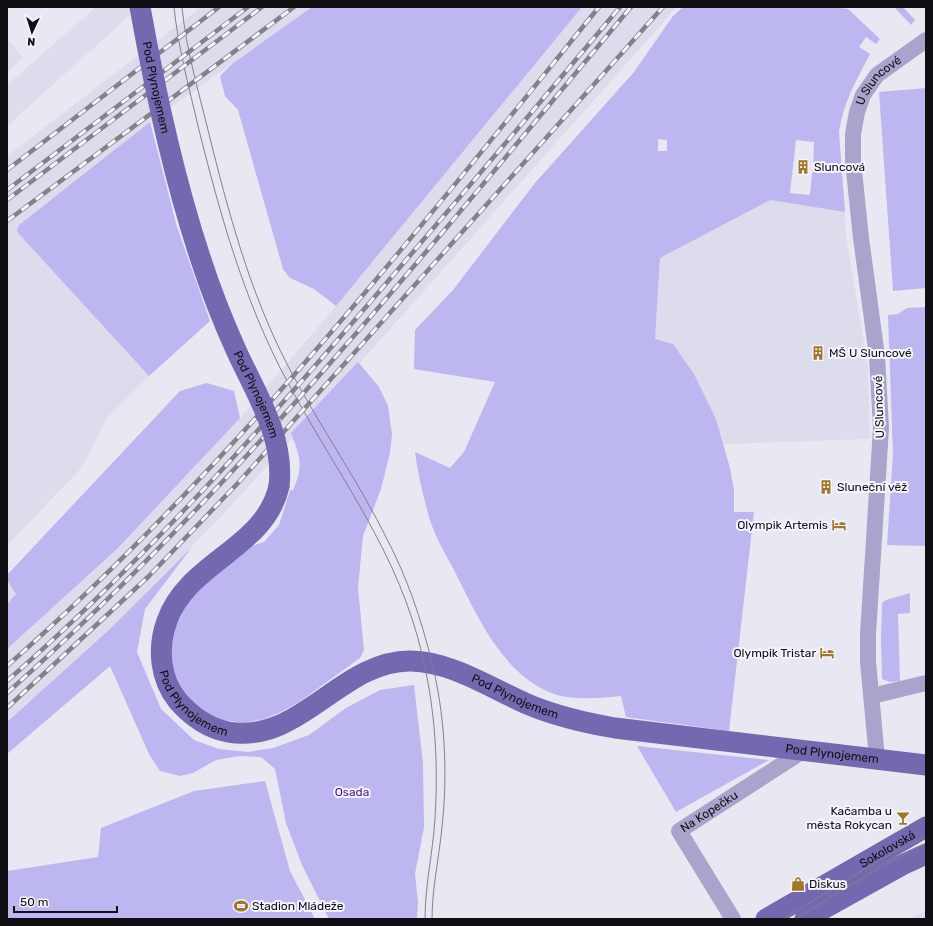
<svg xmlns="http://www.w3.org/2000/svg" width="933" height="926" font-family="Rubik,sans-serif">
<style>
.built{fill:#dddced}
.green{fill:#bcb6f1;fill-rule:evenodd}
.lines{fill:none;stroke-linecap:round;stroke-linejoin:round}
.minor{stroke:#a8a4cc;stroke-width:16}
.major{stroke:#7469b0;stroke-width:21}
.tram{stroke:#828289;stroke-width:1}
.rail-casing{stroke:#828289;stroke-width:4.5}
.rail{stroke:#f6f5ff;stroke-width:3;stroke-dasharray:9;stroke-linecap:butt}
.major-bridge{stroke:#7469b0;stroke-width:21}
.labels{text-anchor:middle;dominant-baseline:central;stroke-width:4;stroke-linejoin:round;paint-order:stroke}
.street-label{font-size:12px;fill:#0f0e12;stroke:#f6f5ff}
.poi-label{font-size:12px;fill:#0f0e12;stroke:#f6f5ff;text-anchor:start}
.park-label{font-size:12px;fill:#3d1e83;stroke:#f6f5ff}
</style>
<rect width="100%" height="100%" fill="#e8e8f2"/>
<g class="built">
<path d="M96,7H139L7,126V85Z"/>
<path d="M201,7H312L150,122L19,225V234L149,376L108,417L82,467L7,546V156Z"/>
<path d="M582,7H677L302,428L216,522L110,629L7,722V649L118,548L240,418L336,306Z"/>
<path d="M7,38L23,58L7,72Z"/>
<path d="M770,200L845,212L846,236L868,367L870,439L724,444L716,419L694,374L673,344L655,339L660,258Z"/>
<path d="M7,580L16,594L7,604Z"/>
<path d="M926,911V919H908L920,914Z"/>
</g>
<g class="green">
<path d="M312,7H582L336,306L314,289L290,278L283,269L238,110L225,96L220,76L232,64Z"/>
<path d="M683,7H830L848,9L880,39L876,44L866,37L859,47L870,54C857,79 843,103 839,132L845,212L770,200L660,258L655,339L673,344L694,374L716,419L730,468L734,490V512H754L729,731L626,717L621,696C600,698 568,701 549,692C500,670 478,617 455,572C446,555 435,537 429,517C423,496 418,474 415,452L450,468L464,452L495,382L414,369L415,330L453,290L535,183L634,72L673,16ZM658,139L667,140V151H658ZM796,140L814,142L813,173H812L810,195L790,193Z"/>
<path d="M894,7H903L915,20L911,25Z"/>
<path d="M926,88V288L893,291L879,92Z"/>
<path d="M150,122L177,227L210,321L149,376L19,234L17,230L19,225Z"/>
<path d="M926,307V546L887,545L893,454L888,315L898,314L907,308Z"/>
<path d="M358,362L379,387L388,406L392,434L390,453L381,489L363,536L358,588L364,650L360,658L299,702L281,712L264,719L245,723L223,720L207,713L192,702L182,689L174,671L171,651L175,629L187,603L207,582L252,546L264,542L279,525L290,490H293C304,465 300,457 291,433Z"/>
<path d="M207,383L234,391L240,418L118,548L7,649V604L16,594L7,580V575L180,391Z"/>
<path d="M192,547L145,609L137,652L161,709L194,740L219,749L248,752L273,748L309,735L346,708L380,690L414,685L423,763L424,827L415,874L418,902L417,919H329L302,865L286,823L275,769L261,757L240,756L216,760L193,773L180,776L160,771L149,754L110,666L7,754V722L110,629Z"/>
<path d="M910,593V613L898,614L900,681L890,682L882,679L881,638L882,603L886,600Z"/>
<path d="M637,746L769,760L676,812Z"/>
<path d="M265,781L290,871L315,919H7V871L98,857L101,828L194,791Z"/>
</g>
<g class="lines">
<g class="minor">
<path d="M872,696L926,683"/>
<path id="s1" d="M877,758L868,662V634L881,428L877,356L861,238L853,161V134L857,112L863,95L877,75L926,40"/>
<path id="s2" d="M733,919L679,831L806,749"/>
</g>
<g class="major">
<path id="s3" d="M279,486C266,548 187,562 167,621C157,648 160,679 178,701C192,717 208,728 228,732C300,745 341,660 411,661C454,662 493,690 532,706C559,717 586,723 615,728L926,765"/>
<path id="s4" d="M766,919L926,827"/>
<path d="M805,919L902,865L926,854"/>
</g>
<g class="tram">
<path d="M174,7C178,47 189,87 198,126C220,214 244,301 287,381C332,466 391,542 417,635C434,695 439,756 435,818C433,852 425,885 425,919"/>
<path d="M182,7C186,49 198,89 208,130C228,211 249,290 287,364C318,424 358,480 388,541C407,578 421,618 431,659C445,713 448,772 442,827C439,858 432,889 432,919"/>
<path d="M783,919L878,861L926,836"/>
<path d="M795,919L881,867L926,843"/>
</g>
<defs>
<g id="rail">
<path d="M7,170L219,7"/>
<path d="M7,190L248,7"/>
<path d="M7,200L262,7"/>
<path d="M7,221L294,7"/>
<path d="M7,666C229,471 413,236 599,7"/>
<path d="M7,681C151,555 277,412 401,266C475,180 547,94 620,7"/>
<path d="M7,693C239,487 432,244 631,7"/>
<path d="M7,708L149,576L238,483L663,7"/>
</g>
</defs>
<use href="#rail" class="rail-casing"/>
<use href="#rail" class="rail"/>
<path class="major-bridge" id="s5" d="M140,7C155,91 173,175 200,257C210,288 222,319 236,350C255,392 285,437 279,486"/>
</g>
<defs>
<symbol id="building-bare" viewBox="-9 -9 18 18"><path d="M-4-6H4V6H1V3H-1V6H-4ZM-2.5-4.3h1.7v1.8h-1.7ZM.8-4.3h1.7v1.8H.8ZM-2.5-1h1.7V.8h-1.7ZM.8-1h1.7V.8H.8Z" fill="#a17726" stroke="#f6f5ff" stroke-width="2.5" paint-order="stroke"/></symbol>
<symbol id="hotel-bare" viewBox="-9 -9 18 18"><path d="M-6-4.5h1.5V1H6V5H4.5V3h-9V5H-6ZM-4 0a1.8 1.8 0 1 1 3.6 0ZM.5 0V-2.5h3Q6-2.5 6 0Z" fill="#a17726" stroke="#f6f5ff" stroke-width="2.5" paint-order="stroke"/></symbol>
<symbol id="bar-bare" viewBox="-9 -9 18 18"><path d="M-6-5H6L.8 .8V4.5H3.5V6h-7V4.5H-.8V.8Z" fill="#a17726" stroke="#f6f5ff" stroke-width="2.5" paint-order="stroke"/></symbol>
<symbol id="shop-bare" viewBox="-9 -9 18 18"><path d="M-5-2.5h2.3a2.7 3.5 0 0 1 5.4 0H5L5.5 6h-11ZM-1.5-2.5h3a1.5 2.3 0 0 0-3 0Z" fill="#a17726" stroke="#f6f5ff" stroke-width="2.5" paint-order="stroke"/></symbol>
<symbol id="stadium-bare" viewBox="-9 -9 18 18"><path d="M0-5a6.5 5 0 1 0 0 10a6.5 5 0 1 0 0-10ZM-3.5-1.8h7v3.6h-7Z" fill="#a17726" stroke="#f6f5ff" stroke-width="2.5" paint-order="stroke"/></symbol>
</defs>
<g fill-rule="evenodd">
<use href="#building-bare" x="793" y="157" width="20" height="20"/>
<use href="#building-bare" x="808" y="343" width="20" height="20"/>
<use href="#building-bare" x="816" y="477" width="20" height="20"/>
<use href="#hotel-bare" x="829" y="515" width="20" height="20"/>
<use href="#hotel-bare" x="817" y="643" width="20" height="20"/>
<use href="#bar-bare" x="893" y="808" width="20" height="20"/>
<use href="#shop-bare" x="788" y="874" width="20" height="20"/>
<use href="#stadium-bare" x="231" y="896" width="20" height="20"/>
</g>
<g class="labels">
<g class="street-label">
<text stroke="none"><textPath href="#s1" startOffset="688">U Sluncové</textPath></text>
<text stroke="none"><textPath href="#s5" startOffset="82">Pod Plynojemem</textPath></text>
<text stroke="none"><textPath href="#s5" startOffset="406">Pod Plynojemem</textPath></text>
<text transform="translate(879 407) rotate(-92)">U Sluncové</text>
<text stroke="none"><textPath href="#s3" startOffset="635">Pod Plynojemem</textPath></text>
<text stroke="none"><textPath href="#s3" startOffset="276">Pod Plynojemem</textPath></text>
<text stroke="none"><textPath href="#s3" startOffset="959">Pod Plynojemem</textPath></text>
<text stroke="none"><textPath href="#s2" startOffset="139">Na Kopečku</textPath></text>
<text stroke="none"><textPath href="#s4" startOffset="140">Sokolovská</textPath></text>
</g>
<g class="poi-label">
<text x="814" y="167">Sluncová</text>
<text x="829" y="353">MŠ U Sluncové</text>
<text x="837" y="487">Sluneční věž</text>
<text x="828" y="525" text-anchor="end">Olympik Artemis</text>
<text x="816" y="653" text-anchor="end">Olympik Tristar</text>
<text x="892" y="811" text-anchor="end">Kačamba u<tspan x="892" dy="14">města Rokycan</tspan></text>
<text x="809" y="884">Diskus</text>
<text x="252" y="906">Stadion Mládeže</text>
</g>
<g class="park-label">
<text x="352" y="792">Osada</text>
</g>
</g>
<rect width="933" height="926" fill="none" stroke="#0f0e12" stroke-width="16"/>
<g transform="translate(32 32) rotate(184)" stroke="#f6f5ff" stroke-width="3" paint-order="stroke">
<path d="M0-3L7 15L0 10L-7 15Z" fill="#0f0e12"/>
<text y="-6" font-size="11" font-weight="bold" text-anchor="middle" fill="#0f0e12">N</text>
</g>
<path d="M14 906v6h103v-6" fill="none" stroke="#0f0e12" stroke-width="2"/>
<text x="20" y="906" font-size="12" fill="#0f0e12" stroke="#f6f5ff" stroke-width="3" paint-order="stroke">50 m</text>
</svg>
